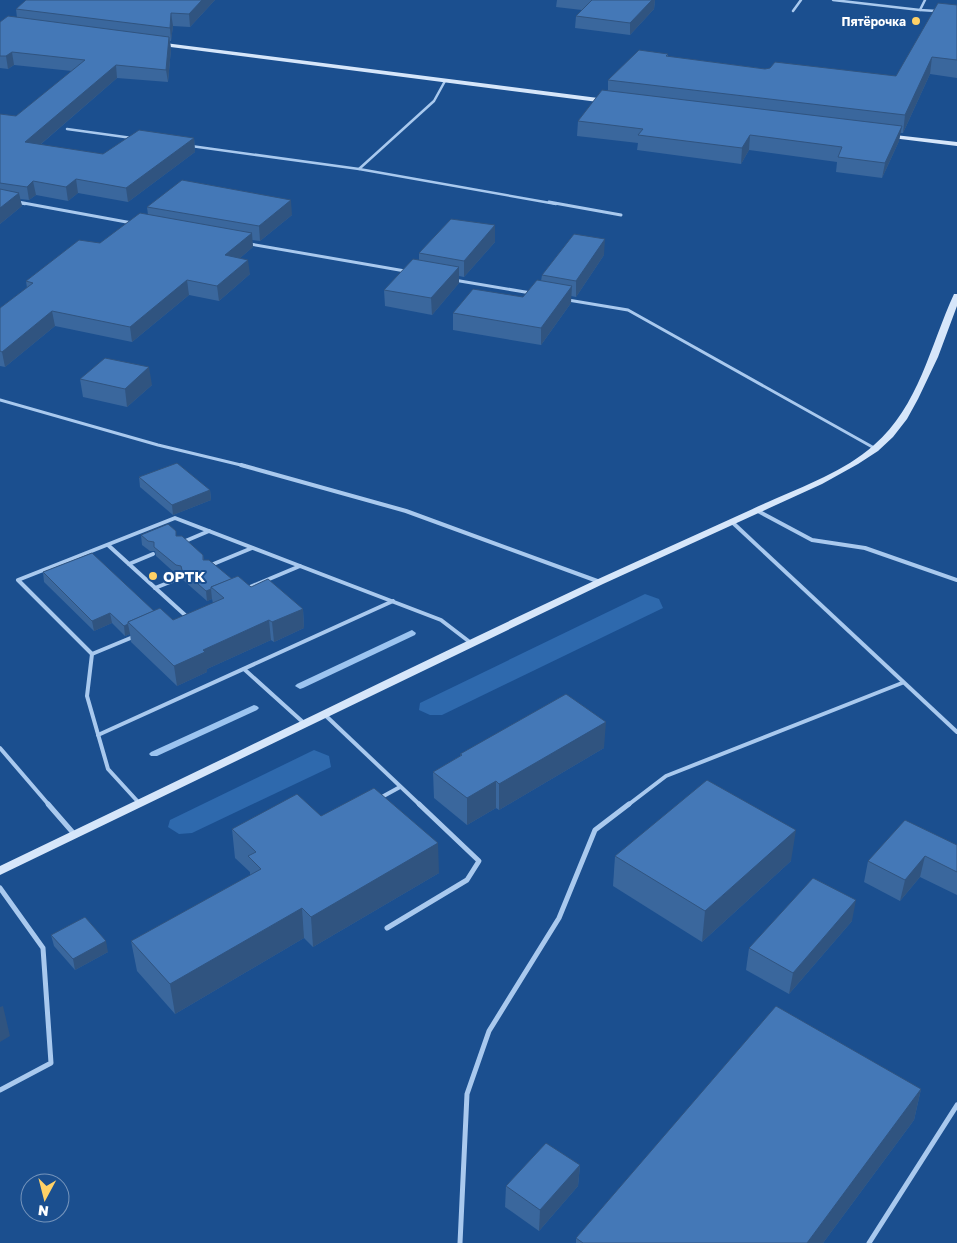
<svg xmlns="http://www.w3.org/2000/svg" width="957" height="1243" font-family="'Golos Text',sans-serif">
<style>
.green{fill:#2e69ad}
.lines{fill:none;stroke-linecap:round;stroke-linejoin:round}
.stream{fill:#9cc4f0;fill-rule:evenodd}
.lane-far3{stroke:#a9c9ee;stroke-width:2.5}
.lane-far2{stroke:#a9c9ee;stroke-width:3}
.lane-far1{stroke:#a9c9ee;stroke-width:4}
.lane{stroke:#a9c9ee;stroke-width:5}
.secondary{fill:#d6e6fa;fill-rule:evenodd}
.wall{fill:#3a679d}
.shaded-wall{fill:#305480}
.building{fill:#4478b7;stroke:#305480}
.poi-dot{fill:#ffd166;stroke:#1b4f8f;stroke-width:2}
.labels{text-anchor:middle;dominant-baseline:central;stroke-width:4;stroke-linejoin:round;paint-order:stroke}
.far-poi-label{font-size:12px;font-weight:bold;fill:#fff;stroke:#1b4f8f;text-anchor:end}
.poi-label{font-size:15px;font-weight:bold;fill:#fff;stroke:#1b4f8f;text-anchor:start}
</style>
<rect width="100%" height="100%" fill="#1b4f8f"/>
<g class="green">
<path d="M645,594L659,599L663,608L442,715H430L419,710L420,703Z"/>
<path d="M314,750L329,756L331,767L192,833L179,834L168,827L170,820Z"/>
</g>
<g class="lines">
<g class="stream">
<path d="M412,630L416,633L415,635L303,688L300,689L295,686L297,684Z"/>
<path d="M254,705L257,706L259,708L257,710L157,756H151L149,754L151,752Z"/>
</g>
<g class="lane-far3">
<path d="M833,0L920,10"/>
<path d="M925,0L920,10L936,11"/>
<path d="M793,11L801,0"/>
<path d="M67,129L132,138"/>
<path d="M191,146L359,169L556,204"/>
<path d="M359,169L434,101L445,81"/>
<path d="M16,202L25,204"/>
</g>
<g class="lane-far2">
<path d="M18,202L132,223"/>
<path d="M549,202L621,215"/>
<path d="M250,244L405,271"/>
<path d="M454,280L531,293"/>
<path d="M568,300L628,310L876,449"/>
<path d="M0,400L158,445L245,466"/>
</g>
<g class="lane-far1">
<path d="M241,465L406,511L600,582"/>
<path d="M758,511L812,540L865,548L957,580"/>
<path d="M732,522L957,732"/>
<path d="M183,542L209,531"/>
<path d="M108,545L185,615"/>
<path d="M129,564L153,554"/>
<path d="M211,565L252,548"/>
<path d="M250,587L300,566L441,620L471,643"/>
<path d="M155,588L180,578"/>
<path d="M133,637L92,654L87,696L108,769L140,804"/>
<path d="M92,654L18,580L175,518L300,566"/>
<path d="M244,669L305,724"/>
<path d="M325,715L420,805"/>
<path d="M98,735L393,601"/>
<path d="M0,748L49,805"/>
<path d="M380,798L400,787"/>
<path d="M628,805L666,776L902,683"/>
</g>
<g class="lane">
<path d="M48,804L75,835"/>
<path d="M0,888L43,948L51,1063L0,1090"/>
<path d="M387,928L467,880L479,861L419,804"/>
<path d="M460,1243L467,1094L489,1031L559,918L595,830L629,804"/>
<path d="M869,1243L957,1105"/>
</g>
<g class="secondary">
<path d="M157,42L606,99L609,101L606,103L155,45V43Z"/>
<path d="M886,134L957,142V146L884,137V135Z"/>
<path d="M954,294H957V306L938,357L918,399L907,419L893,437L878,451L858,464L822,484L603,584L0,875V866C199,771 396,674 596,580C653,554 711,528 768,502C804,486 845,471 874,445C919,406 930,346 954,294Z"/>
</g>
</g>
<g class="wall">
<path d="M26,0H215L190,27L173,26L171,41H170L171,49L168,82L117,78L40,145L103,154L194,138L195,152L128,202L78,193L68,201L36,195L29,200L20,199L22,206L0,224V114L16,116L72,71L14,65L8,69L0,68V22L17,18L16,9Z"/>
<path d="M557,0H655L654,9L630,35L575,28L576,16L582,10L556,7Z"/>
<path d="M957,5V78L930,74L903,133H900L899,141L882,178L836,172L837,162L749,150L741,164L637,150L638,143L577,136L578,121L608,90V80L668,54V57L765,69L896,76Z"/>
<path d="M147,207L292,215L260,241L252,240L253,247L240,258L250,274L219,301L189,295L132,342L55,326L5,367L0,366V308L27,288L26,281L100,243L148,215Z"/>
<path d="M495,225V242L464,277L459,276V283L432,315L385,306L384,290L419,260V253Z"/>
<path d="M604,255L576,297L571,296V303L541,345L453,330V313L523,297L541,281L542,275Z"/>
<path d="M80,379L152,385L127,407L83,397Z"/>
<path d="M139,477L210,490L211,500L173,515L140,487Z"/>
<path d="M141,535L177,536L203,555L204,560L232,579L303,609L304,628L274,642L271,640L207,669V672L177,686L131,642L130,634L125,636L112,623L94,631L44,582L43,572L154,611L173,620L213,603L212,599L207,601L183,580L182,575H177L156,556L155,551H150L142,545Z"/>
<path d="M604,748L499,810L496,808L467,825L434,798L433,772L460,756V754Z"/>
<path d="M321,816L439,873L313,947L304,938L175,1014L137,971L131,941L250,876V872L235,858L232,829Z"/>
<path d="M957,845V895L920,877L900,901L864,882L868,861Z"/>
<path d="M615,856L791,861L702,942L613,886Z"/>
<path d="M852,921L789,994L746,970L749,948Z"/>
<path d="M51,935L108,952L75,970L54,946Z"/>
<path d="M921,1089L914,1120L823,1243H576V1238Z"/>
<path d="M580,1165L578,1186L539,1231L505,1207L506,1186Z"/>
</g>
<g class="shaded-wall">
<path d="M202,0H215L190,27L189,14Z"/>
<path d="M652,0H655L654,9L630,35V23Z"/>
<path d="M171,13L173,26L171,41L170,28Z"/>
<path d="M169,37L171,49L168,82L166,70Z"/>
<path d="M12,52L14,65L8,69L6,56Z"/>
<path d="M932,57L930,74L903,133L905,115Z"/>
<path d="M116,65L117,78L27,156L25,142Z"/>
<path d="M902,126L899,141L882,178L885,163Z"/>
<path d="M750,135L749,150L741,164L742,148Z"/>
<path d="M194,138L195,152L128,202L126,188Z"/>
<path d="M76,179L78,193L68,201L66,187Z"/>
<path d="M33,181L36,195L29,200L27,187Z"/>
<path d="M19,193L22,206L0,224V208Z"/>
<path d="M291,200L292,215L260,241L259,226Z"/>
<path d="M495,225V242L464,277V261Z"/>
<path d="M252,233L253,247L226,270L225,255Z"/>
<path d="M605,239L604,255L576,297V281Z"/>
<path d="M248,260L250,274L219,301L217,286Z"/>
<path d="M459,267V283L432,315L431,298Z"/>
<path d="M187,280L189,295L132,342L130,327Z"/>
<path d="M572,286L571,303L541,345V328Z"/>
<path d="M52,311L55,326L5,367L2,352Z"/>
<path d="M149,367L152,385L127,407L125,389Z"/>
<path d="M210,490L211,500L173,515L172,505Z"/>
<path d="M211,589L212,599L207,601L206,591Z"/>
<path d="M303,609L304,628L274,642L272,622Z"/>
<path d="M110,613L112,623L94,631L92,621Z"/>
<path d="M269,620L271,640L207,669V672L177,686L174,666L203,650Z"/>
<path d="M128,624L130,634L125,636L124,626Z"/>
<path d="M606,722L604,748L499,810V784Z"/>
<path d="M496,781V808L467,825V798Z"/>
<path d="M796,830L791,861L702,942L705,911Z"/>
<path d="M438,843L439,873L313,947L311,917Z"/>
<path d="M925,856L920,877L900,901L905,880Z"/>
<path d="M856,900L852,921L789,994L793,973Z"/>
<path d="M302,908L304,938L175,1014L170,984Z"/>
<path d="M106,941L108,952L75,970L73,959Z"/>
<path d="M3,1006L10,1036L0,1042V1007Z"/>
<path d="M921,1089L914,1120L823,1243H807Z"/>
<path d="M580,1165L578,1186L539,1231L540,1210Z"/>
</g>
<g class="building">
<path d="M26,0H202L189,14L171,13L170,28L16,9Z"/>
<path d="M592,0H652L630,23L576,16Z"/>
<path d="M938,3L957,5V60L932,57L905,115L608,80L639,50L668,54L666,56L765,69L770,68L775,62L896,76Z"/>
<path d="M8,16L169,37L166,70L116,65L25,142L103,154L139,130L194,138L126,188L76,179L66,187L33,181L27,187L0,183V114L16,116L85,60L12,52L6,56H0V22Z"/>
<path d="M602,90L902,126L885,163L838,157L842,147L750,135L742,148L638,135L643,129L578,121Z"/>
<path d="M182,180L291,200L259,226L147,207Z"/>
<path d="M0,189L19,193L0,208Z"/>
<path d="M140,213L252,233L225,255L248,260L217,286L187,280L130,327L52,311L2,352L0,351V308L33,283L26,281L79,240L100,243Z"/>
<path d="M451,219L495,225L464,261L419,253Z"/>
<path d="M574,234L605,239L576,281L542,275Z"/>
<path d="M413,259L459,267L431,298L384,290Z"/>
<path d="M537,280L572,286L541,328L453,313L473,289L523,297Z"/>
<path d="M105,358L149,367L125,389L80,379Z"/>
<path d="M177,463L210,490L172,505L139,477Z"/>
<path d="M168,524L176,531V536H182L203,555V560H209L232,579L211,587V589L206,591L182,570L181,566L176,565L154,547V542L148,541L141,535Z"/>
<path d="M92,553L154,611L128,622V624L124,626L110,613L92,621L43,572Z"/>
<path d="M238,576L251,587L268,579L303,609L272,622L269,620L203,650L205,652L174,666L128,622L160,608L173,620L224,598L211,587Z"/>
<path d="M566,694L606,722L499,784L496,781L467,798L433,772L462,755L460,754Z"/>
<path d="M707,780L796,830L705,911L615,856Z"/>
<path d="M374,788L438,843L311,917L302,908L170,984L131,941L261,869L248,856L256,852L232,829L297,794L321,816Z"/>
<path d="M905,820L957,845V872L925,856L905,880L868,861Z"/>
<path d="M813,878L856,900L793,973L749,948Z"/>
<path d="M85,917L106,941L73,959L51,935Z"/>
<path d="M776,1006L921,1089L807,1243H583L576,1238Z"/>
<path d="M546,1143L580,1165L540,1210L506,1186Z"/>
</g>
<g class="poi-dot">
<circle cx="916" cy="21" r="5"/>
<circle cx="153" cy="576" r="5"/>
</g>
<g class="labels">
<g class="far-poi-label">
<text x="906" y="21">Пятёрочка</text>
</g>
<g class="poi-label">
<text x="163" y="576">ОРТК</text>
</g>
</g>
<g transform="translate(45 1198) rotate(187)"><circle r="24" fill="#1b4f8f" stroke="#7695bc"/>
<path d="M0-4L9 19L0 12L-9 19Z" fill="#ffd166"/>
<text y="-8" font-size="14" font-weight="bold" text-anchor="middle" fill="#ffffff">N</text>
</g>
</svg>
